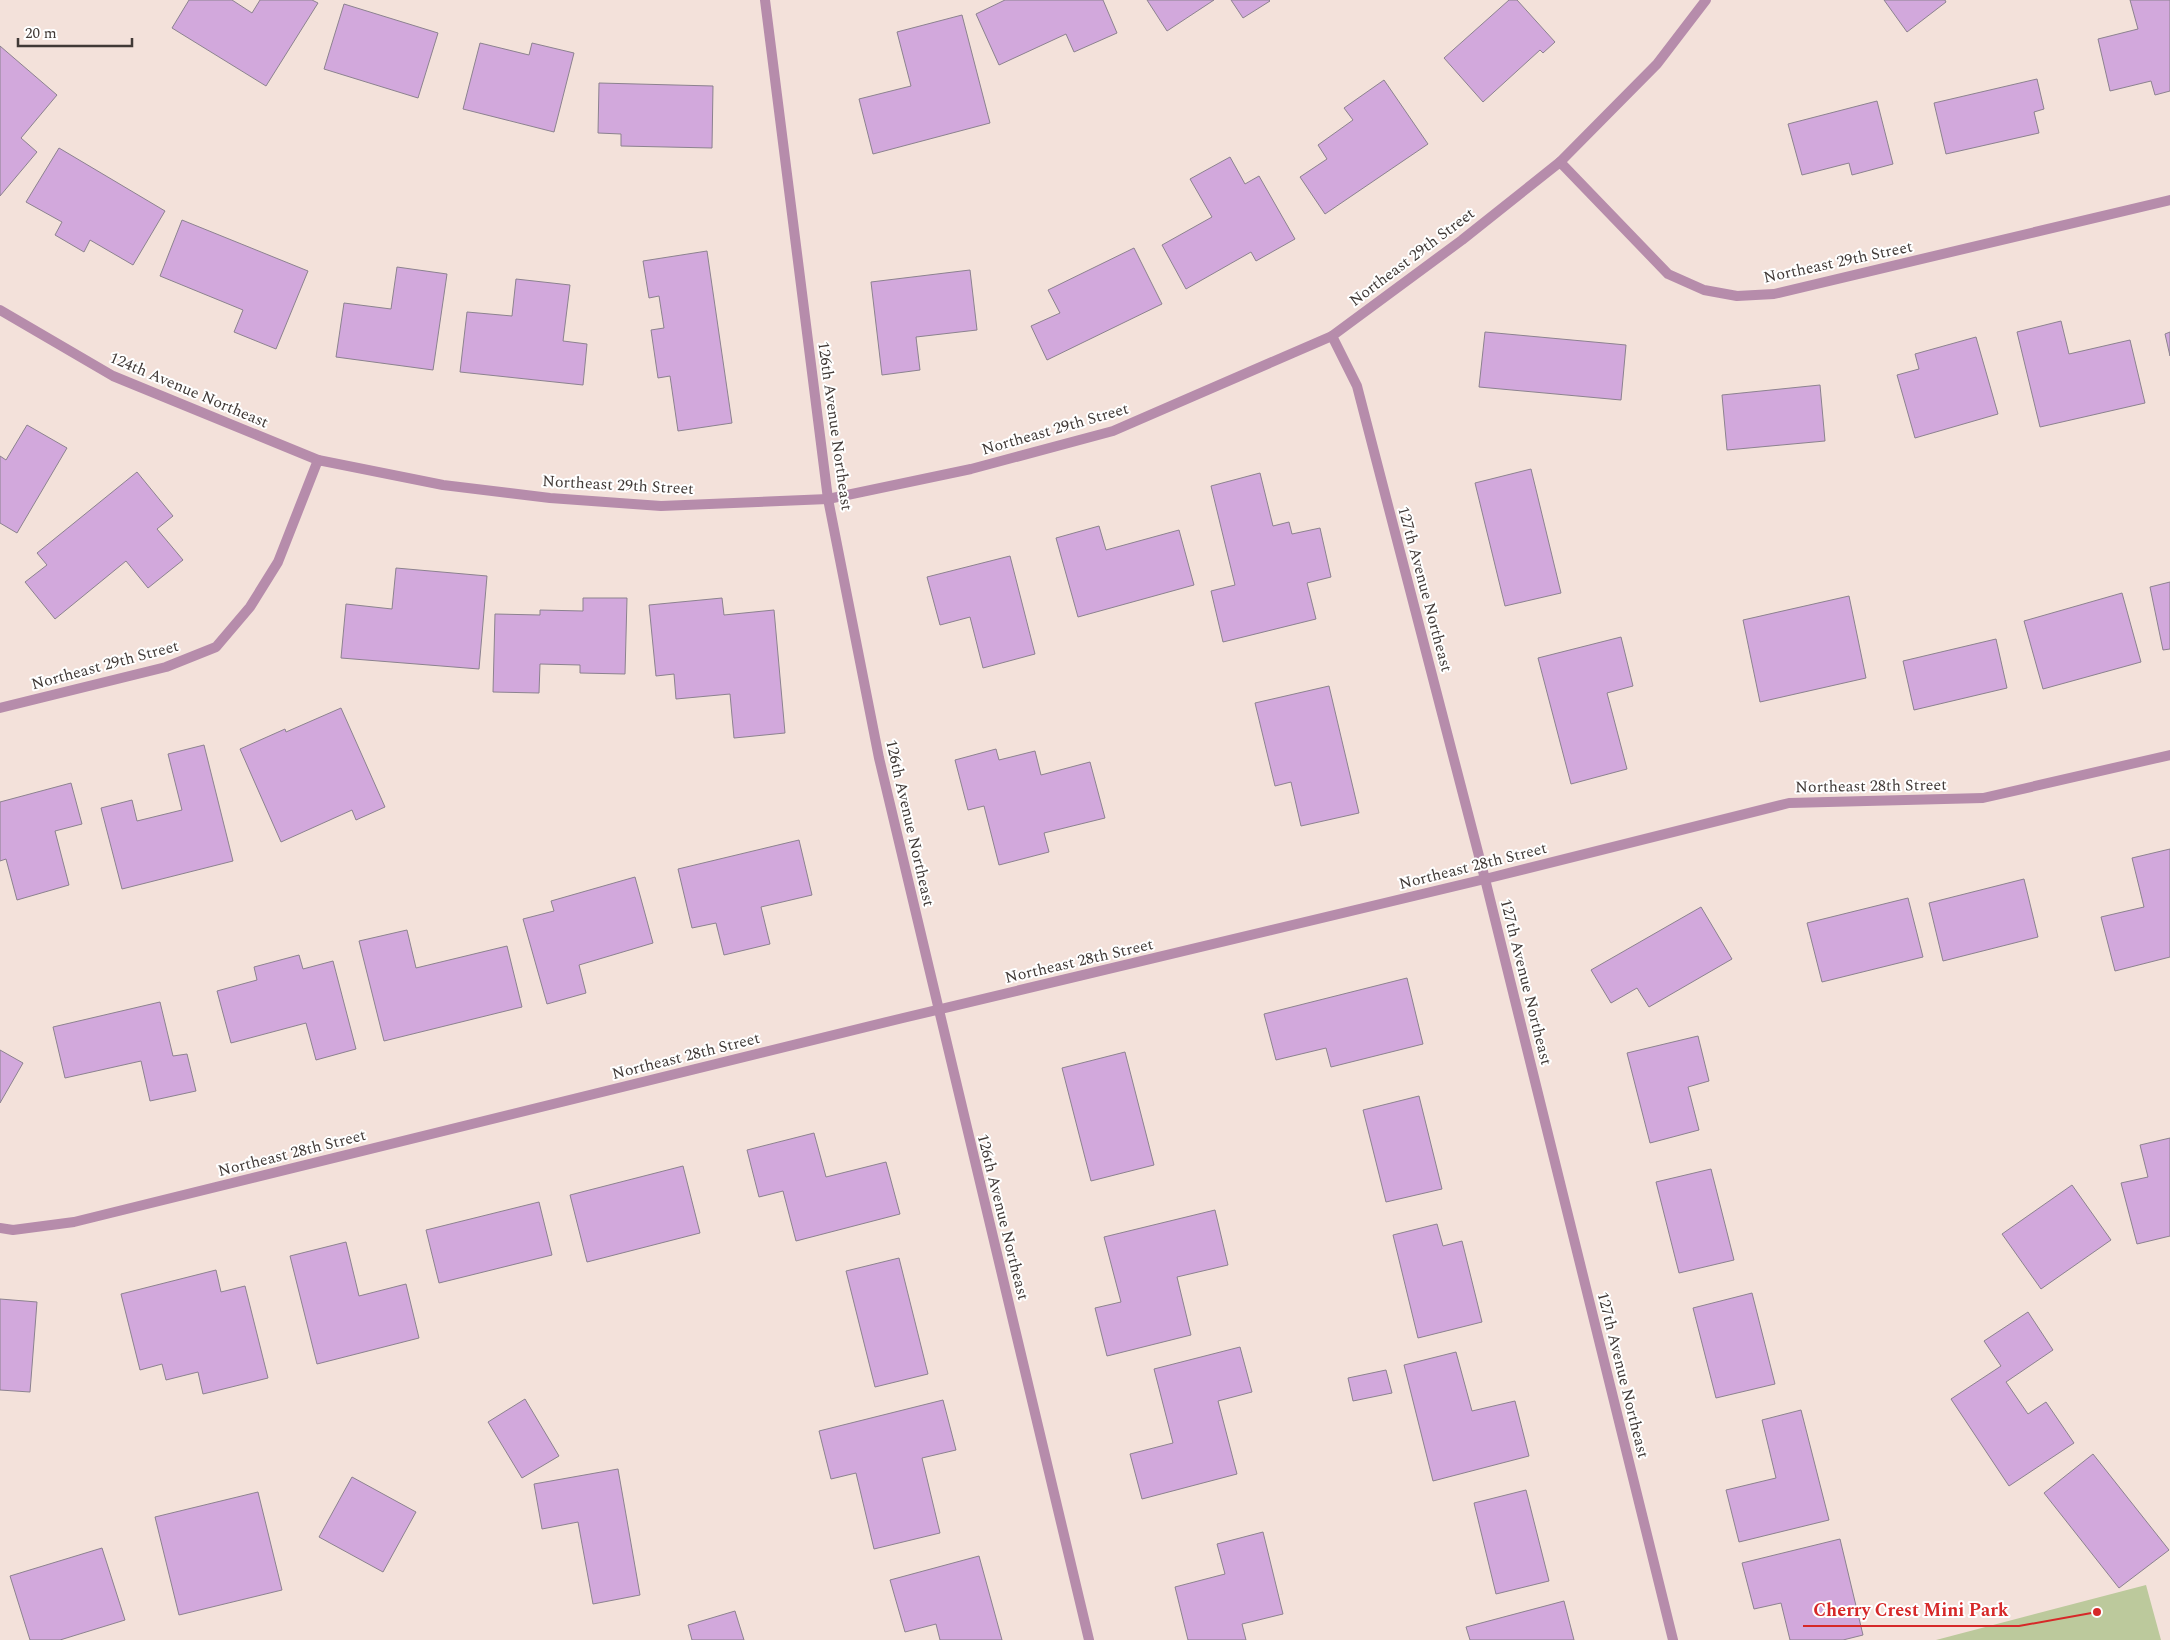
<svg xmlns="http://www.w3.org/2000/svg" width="2170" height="1640" font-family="Spectral,serif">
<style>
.green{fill:#bcc99c}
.building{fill:#d2a8dc;stroke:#8c828f}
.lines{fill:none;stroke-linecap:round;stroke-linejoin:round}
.minor{stroke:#b68cab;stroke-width:10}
.labels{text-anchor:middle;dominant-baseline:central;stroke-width:4;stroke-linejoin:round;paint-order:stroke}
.street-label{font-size:16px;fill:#403936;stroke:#fff}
.leader{fill:none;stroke:#d62828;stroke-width:2}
.callout-dot{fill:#d62828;stroke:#fff;stroke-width:2}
.callout-label{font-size:18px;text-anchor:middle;font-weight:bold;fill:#d62828;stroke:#fff;stroke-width:4;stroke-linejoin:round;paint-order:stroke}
</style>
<rect width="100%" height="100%" fill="#f3e1da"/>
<path class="green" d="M2146,1585L2161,1640H1936Z"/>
<g class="building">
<path d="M189,0H232L252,13L260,0H312L318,3L266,86L172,28Z"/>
<path d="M1005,0H1103L1117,33L1074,52L1066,34L999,65L976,14Z"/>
<path d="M1147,0H1214L1167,31Z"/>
<path d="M1231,0H1269L1270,1L1243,18Z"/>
<path d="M1509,0H1517L1555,42L1543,53L1540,50L1483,102L1444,58Z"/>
<path d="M1884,0H1945L1946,2L1907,32Z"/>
<path d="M2130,0H2170V91L2155,95L2151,81L2110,91L2098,39L2138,29Z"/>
<path d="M344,4L438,33L418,98L324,69Z"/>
<path d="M962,15L990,123L873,154L859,99L911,86L897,32Z"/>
<path d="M480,43L529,55L532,43L574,53L554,132L463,109Z"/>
<path d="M0,46L57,95L21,138L37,152L0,196Z"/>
<path d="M2037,79L2044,109L2034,112L2039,133L1946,154L1934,103Z"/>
<path d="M1384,80L1428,144L1325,214L1300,177L1327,159L1318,145L1353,120L1344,108Z"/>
<path d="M599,83L713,86L712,148L621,146V134L598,133Z"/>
<path d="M1877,101L1893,164L1852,175L1849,163L1802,175L1788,124Z"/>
<path d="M59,148L165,211L133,265L90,240L84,252L55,235L62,222L26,202Z"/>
<path d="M1230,157L1245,184L1259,176L1295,239L1256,261L1251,252L1186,289L1162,245L1212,217L1190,179Z"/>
<path d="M182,220L308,271L276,349L234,332L243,310L160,276Z"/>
<path d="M1134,248L1162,304L1047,360L1031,326L1060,313L1048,290Z"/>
<path d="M707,251L732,423L678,431L670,376L658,378L651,330L664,328L659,296L649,298L643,261Z"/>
<path d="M397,267L447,274L433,370L336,357L344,303L391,309Z"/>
<path d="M970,270L977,330L916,337L920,370L882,375L871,282Z"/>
<path d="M516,279L570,285L563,341L587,344L583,385L460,372L467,312L512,316Z"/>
<path d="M2061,321L2069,354L2130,340L2145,403L2040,427L2017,332Z"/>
<path d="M1485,332L1626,345L1621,400L1479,387Z"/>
<path d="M2170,332V356L2165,334Z"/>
<path d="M1976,337L1998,414L1915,438L1897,375L1919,369L1915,354Z"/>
<path d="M1820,385L1825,441L1727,450L1722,395Z"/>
<path d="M27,425L67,448L17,533L0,523V456L6,460Z"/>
<path d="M1531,469L1561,593L1505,606L1475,483Z"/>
<path d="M137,472L173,516L157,529L183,560L148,588L126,561L55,619L25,582L47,565L37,553Z"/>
<path d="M1260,473L1273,526L1289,522L1292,534L1320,528L1331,577L1307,583L1316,619L1223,642L1211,591L1235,585L1211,486Z"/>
<path d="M1099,526L1106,550L1179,530L1194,585L1078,617L1056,538Z"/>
<path d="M1010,556L1035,654L983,668L970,617L940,625L927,577Z"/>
<path d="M396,568L487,576L479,669L341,658L346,604L392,609Z"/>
<path d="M2170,582V649L2163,650L2150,587Z"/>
<path d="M2122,593L2141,662L2043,689L2024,621Z"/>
<path d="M1849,596L1866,678L1760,702L1743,620Z"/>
<path d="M583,598H627L625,674L580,673V665L540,664L539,693L493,692L495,614L540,615V610L583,611Z"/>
<path d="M722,598L724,615L774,610L785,733L734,738L730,694L676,699L674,674L656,676L649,605Z"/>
<path d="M1621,637L1633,686L1607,693L1627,769L1571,784L1538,658Z"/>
<path d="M1996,639L2007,688L1914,710L1903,661Z"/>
<path d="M1329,686L1359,813L1301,826L1291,782L1275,786L1255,703Z"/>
<path d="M341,708L385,807L356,820L352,810L281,842L240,749L285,729L286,732Z"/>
<path d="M204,745L233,861L122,889L101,808L132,800L137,821L182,810L168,754Z"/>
<path d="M996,749L999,760L1035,751L1041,775L1090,762L1105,818L1044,833L1049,852L999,865L984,806L968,810L955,760Z"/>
<path d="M71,783L82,824L55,831L69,885L17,900L6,859L0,861V802Z"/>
<path d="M799,840L812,895L761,907L770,944L724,955L716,923L692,928L678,869Z"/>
<path d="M2170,849V957L2115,971L2101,917L2144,907L2132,858Z"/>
<path d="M635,877L653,943L579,965L586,993L547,1004L523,919L554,911L551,901Z"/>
<path d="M2024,879L2038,937L1943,961L1929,903Z"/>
<path d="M1908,898L1923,957L1822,982L1807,923Z"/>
<path d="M1701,907L1732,959L1649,1007L1637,988L1611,1003L1591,970Z"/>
<path d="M407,930L416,968L507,946L522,1007L384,1041L359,941Z"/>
<path d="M299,955L303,969L333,961L356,1049L316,1060L306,1023L231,1043L217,991L257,980L254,967Z"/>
<path d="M1407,978L1423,1044L1331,1067L1326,1048L1276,1060L1264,1014Z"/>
<path d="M160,1002L173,1056L187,1054L196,1091L150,1101L141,1061L65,1078L53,1027Z"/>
<path d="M1698,1036L1709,1081L1688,1087L1699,1130L1650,1143L1627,1053Z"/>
<path d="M0,1050L23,1063L0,1103Z"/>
<path d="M1125,1052L1154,1165L1091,1181L1062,1068Z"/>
<path d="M1419,1096L1442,1189L1386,1202L1363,1110Z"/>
<path d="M814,1133L826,1177L886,1162L900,1214L796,1241L783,1191L759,1197L747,1150Z"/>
<path d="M2170,1138V1236L2137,1244L2121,1183L2148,1177L2140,1145Z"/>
<path d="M683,1166L700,1233L587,1262L570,1195Z"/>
<path d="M1711,1169L1734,1260L1679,1273L1656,1182Z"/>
<path d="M2072,1185L2111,1240L2041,1289L2002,1234Z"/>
<path d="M539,1202L552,1255L439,1283L426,1230Z"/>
<path d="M1215,1210L1228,1265L1177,1277L1191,1335L1107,1356L1095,1308L1121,1302L1104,1237Z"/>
<path d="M1437,1224L1443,1246L1462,1241L1482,1322L1418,1338L1393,1235Z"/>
<path d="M346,1242L359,1296L406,1284L419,1338L317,1364L290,1256Z"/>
<path d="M899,1258L928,1374L875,1387L846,1271Z"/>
<path d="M216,1270L221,1292L245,1286L268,1378L203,1394L198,1372L166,1380L162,1364L140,1370L121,1294Z"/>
<path d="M1752,1293L1775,1384L1716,1398L1693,1308Z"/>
<path d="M0,1299L37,1302L30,1392L0,1390Z"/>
<path d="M2028,1312L2053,1350L2006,1382L2028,1414L2046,1402L2074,1443L2009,1486L1951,1399L2001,1366L1984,1341Z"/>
<path d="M1240,1347L1252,1392L1218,1401L1237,1474L1142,1499L1130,1454L1173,1443L1154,1369Z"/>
<path d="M1456,1352L1472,1411L1515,1401L1529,1456L1433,1481L1404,1365Z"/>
<path d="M1386,1370L1392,1393L1353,1401L1348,1378Z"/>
<path d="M525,1399L559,1456L522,1478L488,1422Z"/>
<path d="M943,1400L956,1450L922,1458L940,1533L874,1549L856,1473L831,1479L819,1431Z"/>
<path d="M1801,1410L1829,1520L1739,1542L1726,1490L1776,1478L1762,1420Z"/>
<path d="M2093,1454L2169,1550L2119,1588L2044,1493Z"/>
<path d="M618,1469L640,1595L593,1604L578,1522L542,1529L534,1484Z"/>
<path d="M352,1477L416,1512L383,1572L319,1537Z"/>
<path d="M1526,1490L1549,1581L1496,1594L1474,1503Z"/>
<path d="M258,1492L282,1590L179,1615L155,1517Z"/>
<path d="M1263,1532L1283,1614L1242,1624L1246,1640H1188L1175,1587L1225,1574L1217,1544Z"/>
<path d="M1840,1539L1863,1635L1843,1640H1790L1781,1603L1754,1609L1742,1563Z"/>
<path d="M102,1548L125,1620L60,1640H30L10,1576Z"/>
<path d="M979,1556L1002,1640H940L936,1624L905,1632L890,1580Z"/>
<path d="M1564,1601L1574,1640H1470L1466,1627Z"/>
<path d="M735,1611L744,1640H692L688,1625Z"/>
</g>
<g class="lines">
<g class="minor">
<path d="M765,0L828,499L879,758L1089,1640"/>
<path d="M1560,162L1657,64L1706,0"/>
<path d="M0,310L113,376L318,460"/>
<path d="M1332,336L1357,386L1485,879L1673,1640"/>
<path d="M0,708L166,667L216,647L250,607L278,562L318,460L443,485L550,498L661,506L828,499L971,469L1113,431L1332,336L1462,240L1560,162L1668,274L1704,290L1737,296L1774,294L2170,200"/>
<path d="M0,1228L13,1230L74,1222L903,1018L1485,879L1789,803L1983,798L2170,755"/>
</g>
</g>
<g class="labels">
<g class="street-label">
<text transform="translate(1412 257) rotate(-37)">Northeast 29th Street</text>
<text transform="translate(1838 262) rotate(-12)">Northeast 29th Street</text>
<text transform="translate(189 390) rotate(23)">124th Avenue Northeast</text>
<text transform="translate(835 426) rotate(82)">126th Avenue Northeast</text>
<text transform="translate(1055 429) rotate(-16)">Northeast 29th Street</text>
<text transform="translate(618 485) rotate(3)">Northeast 29th Street</text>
<text transform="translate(1425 589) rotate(75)">127th Avenue Northeast</text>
<text transform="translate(105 665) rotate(-15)">Northeast 29th Street</text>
<text transform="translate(1871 786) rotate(-1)">Northeast 28th Street</text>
<text transform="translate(910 823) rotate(77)">126th Avenue Northeast</text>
<text transform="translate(1473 866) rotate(-14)">Northeast 28th Street</text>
<text transform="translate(1079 961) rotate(-13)">Northeast 28th Street</text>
<text transform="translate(1526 982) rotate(76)">127th Avenue Northeast</text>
<text transform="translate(686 1056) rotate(-14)">Northeast 28th Street</text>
<text transform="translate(292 1153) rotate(-14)">Northeast 28th Street</text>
<text transform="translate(1003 1217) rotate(76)">126th Avenue Northeast</text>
<text transform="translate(1623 1375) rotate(76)">127th Avenue Northeast</text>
</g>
</g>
<path class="leader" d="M2097 1612L2019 1626H1803"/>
<circle class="callout-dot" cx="2097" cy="1612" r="5"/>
<g class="callout-label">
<text x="1911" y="1616">Cherry Crest Mini Park</text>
</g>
<path d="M18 38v8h114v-8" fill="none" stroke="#403936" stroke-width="2.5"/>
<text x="25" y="38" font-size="15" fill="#403936" stroke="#ffffff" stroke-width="4" paint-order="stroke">20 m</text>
</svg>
